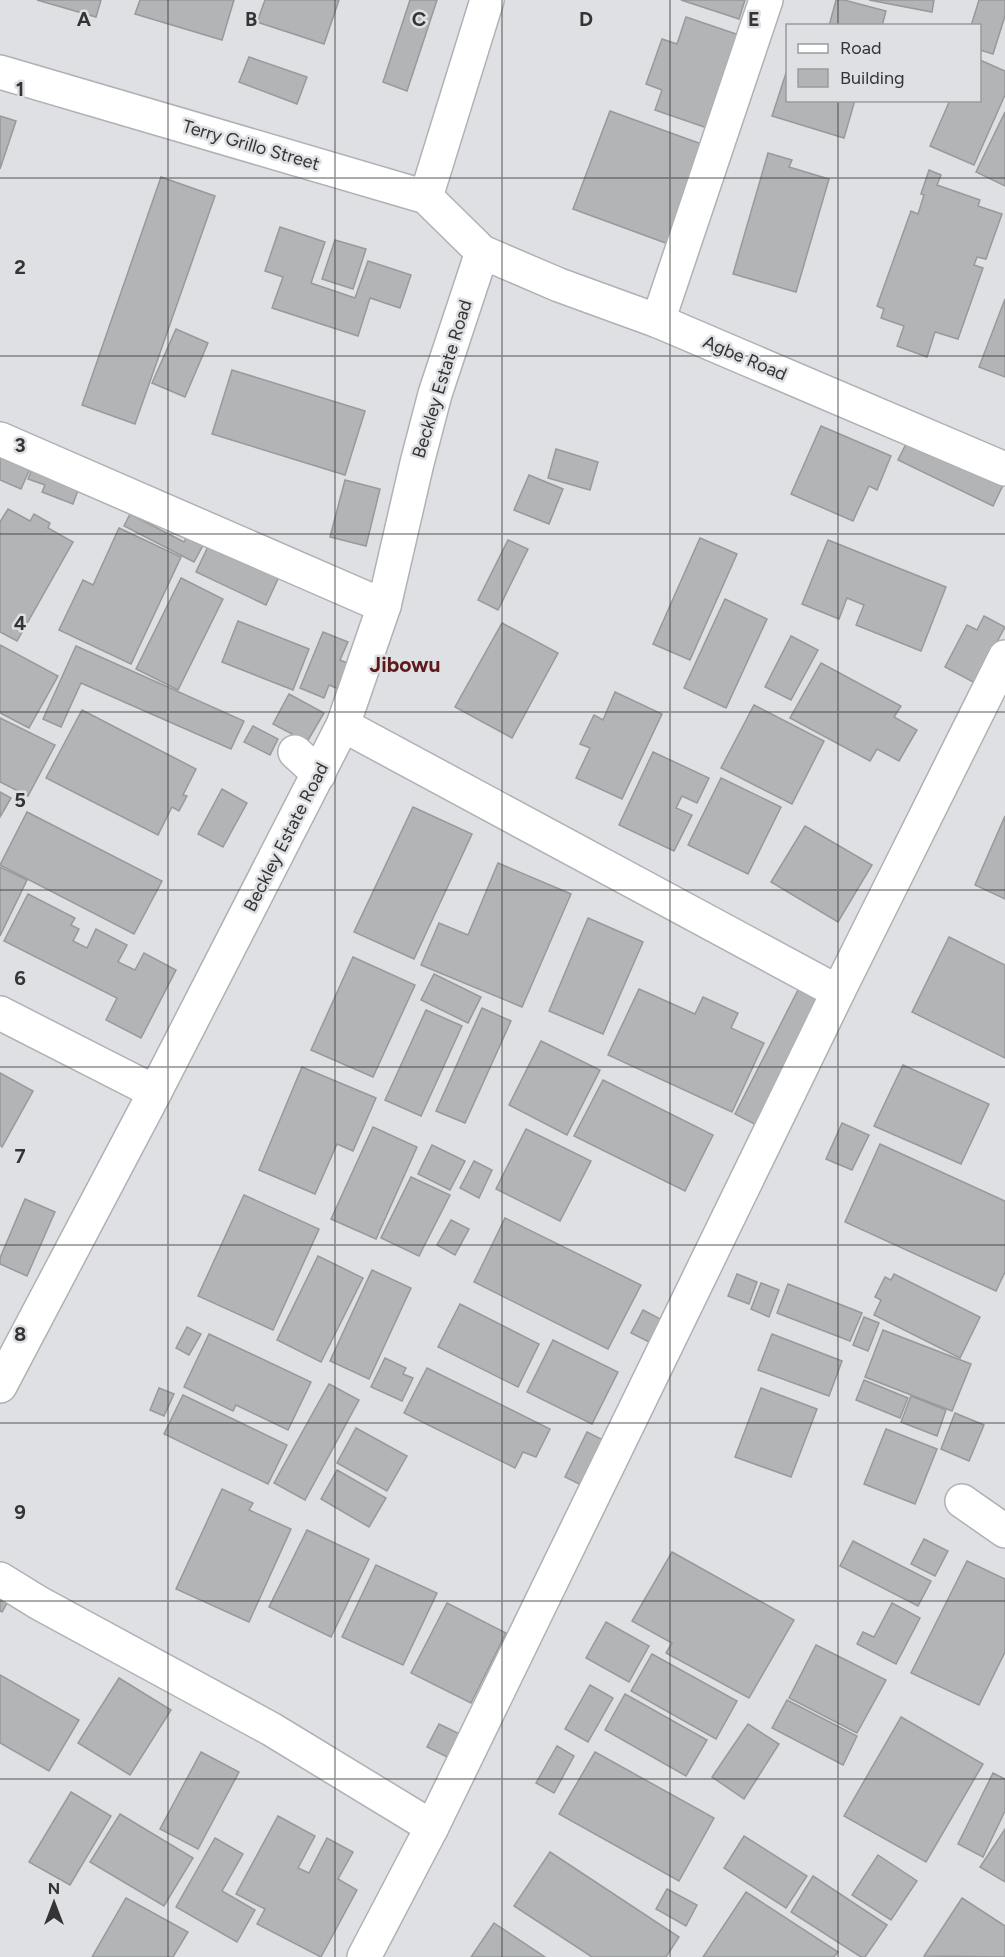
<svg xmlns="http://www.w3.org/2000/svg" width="1005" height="1957" font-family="Figtree,sans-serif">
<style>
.building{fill:#b2b4b6;stroke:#97999b;stroke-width:1.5}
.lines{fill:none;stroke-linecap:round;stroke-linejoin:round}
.minor-casing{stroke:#afb1b4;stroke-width:36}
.minor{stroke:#fff;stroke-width:33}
.grid{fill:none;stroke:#343435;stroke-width:1.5;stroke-opacity:0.55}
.labels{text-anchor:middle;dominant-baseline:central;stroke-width:5;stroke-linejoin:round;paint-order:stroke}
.street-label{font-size:18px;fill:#343435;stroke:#dee0e3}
.quarter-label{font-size:21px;font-weight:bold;fill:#5e191b;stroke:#dee0e3}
.grid-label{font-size:20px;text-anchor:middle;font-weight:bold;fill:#343435;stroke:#dee0e3;stroke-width:5;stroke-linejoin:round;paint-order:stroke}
</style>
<rect width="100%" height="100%" fill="#dee0e3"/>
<g class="building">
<path d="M37,0H101L96,17Z"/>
<path d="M140,0H234L222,40L135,14Z"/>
<path d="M265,0H339L324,44L257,22Z"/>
<path d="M410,0H437L407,91L383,82Z"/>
<path d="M681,0H745L739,19Z"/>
<path d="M836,0H844L886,11L882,26H829Z"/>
<path d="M869,0H934L932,12Z"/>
<path d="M979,0H1005V16L993,54L980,50V26H971Z"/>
<path d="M686,17L742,36L710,129L655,110L662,90L646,84L662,39L677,44Z"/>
<path d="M249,57L307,77L297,104L239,82Z"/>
<path d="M980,60L1005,71V95L974,165L930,146L950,100H980Z"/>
<path d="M788,67V100H855L844,138L772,116Z"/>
<path d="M610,111L707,146L671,245L573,209Z"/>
<path d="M1005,112V186L976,172Z"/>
<path d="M0,116L16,121L0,169Z"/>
<path d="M768,153L792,160L789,167L829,179L796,292L733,274Z"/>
<path d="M929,170L941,175L937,185L980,200L978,206L1002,214L986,259L977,257L974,265L983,268L958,339L935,332L927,357L897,346L904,326L881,318L884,309L877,306L911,211L918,214L924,195L921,194Z"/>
<path d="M161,177L215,196L135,424L82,405Z"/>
<path d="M280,227L325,242L311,283L355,298L368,261L411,275L400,308L370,298L358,336L272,308L283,277L265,271Z"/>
<path d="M335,240L366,249L353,289L322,279Z"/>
<path d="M1005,299V377L979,367Z"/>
<path d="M176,329L208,343L185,397L152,383Z"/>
<path d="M232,370L365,411L345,475L212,434Z"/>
<path d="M821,426L891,456L877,490L869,486L853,521L791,494Z"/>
<path d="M911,434L1005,481L993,506L898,460Z"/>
<path d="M556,449L598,462L590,490L548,478Z"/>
<path d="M0,450L32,464L21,489L0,480Z"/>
<path d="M35,461L82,479L73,504L42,492L45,485L28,479Z"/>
<path d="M529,475L563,489L549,524L514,510Z"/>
<path d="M345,480L380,489L366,546L330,537Z"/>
<path d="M8,509L30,521L34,514L50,523L48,528L73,542L17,641L0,632V522Z"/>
<path d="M130,514L184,542L191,528L208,536L194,562L124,526Z"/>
<path d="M119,528L181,557L131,664L59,630L83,580L93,585Z"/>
<path d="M213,536L283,568L266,605L196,572Z"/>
<path d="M700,538L737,554L690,660L653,644Z"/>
<path d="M508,540L528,549L498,610L478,600Z"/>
<path d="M828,540L946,587L921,651L856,625L864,605L847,598L839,619L802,604Z"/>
<path d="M181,578L223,599L178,690L136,669Z"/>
<path d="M725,599L767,619L726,708L684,688Z"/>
<path d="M984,616L1005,627L975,683L945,667L967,625L977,630Z"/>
<path d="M238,621L309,649L293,690L222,662Z"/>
<path d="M502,623L558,653L512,738L455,707Z"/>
<path d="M323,632L348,642L340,660L352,665L341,690L329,685L324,698L300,688Z"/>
<path d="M791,636L818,650L791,700L765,687Z"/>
<path d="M0,645L58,676L29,728L0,713Z"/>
<path d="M76,646L244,721L231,749L81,683L61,727L43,719Z"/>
<path d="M821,663L901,706L894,717L917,730L899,761L877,749L870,761L790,718Z"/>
<path d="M615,692L662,714L622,799L576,778L590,748L580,744L594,715L603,720Z"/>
<path d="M289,694L324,713L307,742L273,724Z"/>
<path d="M754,705L824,741L792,804L721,768Z"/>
<path d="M82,710L196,769L183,795L187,796L179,811L172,807L158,835L46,778Z"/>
<path d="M0,718L55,745L28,796L0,782Z"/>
<path d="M253,726L278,739L270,755L244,742Z"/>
<path d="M653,752L709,778L697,803L682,796L676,808L692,815L674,851L619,825Z"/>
<path d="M721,778L781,807L748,874L688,845Z"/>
<path d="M222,789L247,803L223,847L198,834Z"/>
<path d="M0,792L11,798L0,817Z"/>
<path d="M413,807L472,834L414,959L354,932Z"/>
<path d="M27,812L162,881L134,934L0,865Z"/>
<path d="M1005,816V899L975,885Z"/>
<path d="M805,826L872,865L838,922L771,882Z"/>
<path d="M498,863L571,894L522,1007L421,965L439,923L468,935Z"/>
<path d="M0,867L27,880L0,936Z"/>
<path d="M28,894L75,918L71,925L79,929L73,941L87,948L96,929L127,945L118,962L135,970L144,953L176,970L141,1038L106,1020L117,998L4,941Z"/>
<path d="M588,918L643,942L603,1034L549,1011Z"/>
<path d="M949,937L1005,965V1058L912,1012Z"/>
<path d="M353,957L415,985L373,1077L311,1050Z"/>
<path d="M434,974L481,997L468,1023L421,1000Z"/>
<path d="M801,984L829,999L764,1129L735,1114Z"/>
<path d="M639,989L695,1014L703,997L738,1013L731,1028L764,1043L732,1112L608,1055Z"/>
<path d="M482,1008L511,1021L465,1123L436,1111Z"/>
<path d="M426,1010L462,1026L421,1116L385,1100Z"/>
<path d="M541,1041L600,1070L567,1135L509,1105Z"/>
<path d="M903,1065L989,1104L961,1164L874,1126Z"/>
<path d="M302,1067L376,1098L353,1151L337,1144L315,1194L259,1170Z"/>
<path d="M0,1073L33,1091L2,1147L0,1145Z"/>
<path d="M603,1080L713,1135L685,1191L574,1136Z"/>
<path d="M842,1123L869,1135L852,1170L826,1159Z"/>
<path d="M373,1127L417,1147L376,1239L331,1219Z"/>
<path d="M526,1129L591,1161L560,1221L496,1189Z"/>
<path d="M880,1144L1005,1201V1272L996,1291L845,1222Z"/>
<path d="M432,1145L465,1161L450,1190L418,1174Z"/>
<path d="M474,1161L492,1170L479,1198L460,1188Z"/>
<path d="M411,1177L450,1195L419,1256L381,1238Z"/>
<path d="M244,1195L319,1229L273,1330L198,1296Z"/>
<path d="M25,1199L55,1212L27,1276L0,1264V1258Z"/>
<path d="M505,1218L641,1285L608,1349L474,1282Z"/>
<path d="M451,1220L469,1229L455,1255L437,1245Z"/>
<path d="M318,1256L363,1278L321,1362L277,1340Z"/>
<path d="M372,1270L411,1288L369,1379L330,1361Z"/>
<path d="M737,1274L757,1282L749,1304L728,1296Z"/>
<path d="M894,1274L980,1317L960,1358L874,1315L881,1300L875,1297L885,1277L891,1280Z"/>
<path d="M761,1283L779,1290L769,1317L751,1309Z"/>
<path d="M788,1284L862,1313L850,1341L777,1313Z"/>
<path d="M460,1304L539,1344L518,1387L438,1347Z"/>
<path d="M643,1310L668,1323L657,1346L631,1333Z"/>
<path d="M864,1317L879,1323L868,1351L853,1345Z"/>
<path d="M187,1327L201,1334L189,1355L176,1348Z"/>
<path d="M883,1330L971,1364L952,1411L865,1377Z"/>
<path d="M209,1334L311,1382L288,1430L236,1405L233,1411L184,1387Z"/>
<path d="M772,1334L842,1361L829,1396L758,1370Z"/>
<path d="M553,1340L618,1372L592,1424L527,1392Z"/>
<path d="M385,1358L406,1368L403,1374L413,1378L402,1401L371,1387Z"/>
<path d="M427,1368L550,1429L536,1457L523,1452L515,1468L404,1413Z"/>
<path d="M864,1380L908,1398L900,1418L856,1400Z"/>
<path d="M329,1384L359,1400L305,1500L274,1483Z"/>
<path d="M159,1388L174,1394L164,1416L150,1410Z"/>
<path d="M761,1388L817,1409L791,1477L735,1457Z"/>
<path d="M183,1395L287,1445L268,1484L164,1434Z"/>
<path d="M911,1396L946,1410L937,1436L901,1422Z"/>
<path d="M955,1413L984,1425L969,1461L941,1449Z"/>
<path d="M356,1428L407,1456L387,1491L337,1463Z"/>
<path d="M886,1429L937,1449L915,1504L864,1484Z"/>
<path d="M587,1432L613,1445L591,1490L565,1477Z"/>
<path d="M337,1470L386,1498L369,1527L321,1499Z"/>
<path d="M222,1489L253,1503L249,1510L291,1529L249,1622L176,1589Z"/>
<path d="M307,1530L369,1559L331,1637L269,1607Z"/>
<path d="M924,1539L948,1551L935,1576L911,1564Z"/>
<path d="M853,1541L931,1581L918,1606L840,1566Z"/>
<path d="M672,1552L794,1620L749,1698L666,1653L672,1643L632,1621Z"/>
<path d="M967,1561L1005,1579V1652L979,1705L911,1673Z"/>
<path d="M376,1565L437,1593L403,1665L342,1637Z"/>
<path d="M0,1590L11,1596L2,1612L0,1611Z"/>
<path d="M447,1603L506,1633L471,1703L411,1673Z"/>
<path d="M892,1603L920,1618L896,1664L857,1644L863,1632L874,1637Z"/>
<path d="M606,1622L649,1646L629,1682L586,1658Z"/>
<path d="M816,1645L886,1680L857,1733L789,1698Z"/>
<path d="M652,1654L737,1701L716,1739L631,1691Z"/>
<path d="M0,1675L79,1720L49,1771L0,1743Z"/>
<path d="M119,1678L171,1710L130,1775L78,1743Z"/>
<path d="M590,1685L613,1698L588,1742L565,1729Z"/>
<path d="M625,1694L707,1740L686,1776L605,1730Z"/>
<path d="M787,1700L857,1736L843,1765L772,1728Z"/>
<path d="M901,1717L983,1764L926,1862L844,1816Z"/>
<path d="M439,1724L468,1738L457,1762L427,1747Z"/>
<path d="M748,1724L779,1744L744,1799L712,1777Z"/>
<path d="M557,1746L574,1756L554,1793L536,1783Z"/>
<path d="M201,1752L239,1772L198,1849L160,1829Z"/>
<path d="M595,1752L714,1818L679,1881L559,1814Z"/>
<path d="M993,1773L1005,1779V1811L983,1857L958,1844Z"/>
<path d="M71,1792L111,1816L70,1885L29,1862Z"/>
<path d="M120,1814L193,1858L164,1906L90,1862Z"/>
<path d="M278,1816L315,1836L298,1868L309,1873L327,1838L353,1852L338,1879L357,1890L321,1957L257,1924L265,1909L236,1894Z"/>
<path d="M1005,1829V1882L980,1867Z"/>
<path d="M744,1836L807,1876L786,1908L724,1868Z"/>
<path d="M215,1838L243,1854L222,1891L255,1910L237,1942L176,1907Z"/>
<path d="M550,1852L679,1937L666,1957H592L514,1906Z"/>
<path d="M878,1855L917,1881L891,1920L852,1895Z"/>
<path d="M813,1876L887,1925L865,1957H861L791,1912Z"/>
<path d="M667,1889L697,1905L686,1926L656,1909Z"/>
<path d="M746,1892L838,1952L834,1957H703Z"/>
<path d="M126,1898L188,1932L173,1957H92Z"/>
<path d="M962,1898L1005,1926V1957L924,1956Z"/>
<path d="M494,1923L545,1957H471Z"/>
</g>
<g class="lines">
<defs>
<g id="minor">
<path d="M0,72L426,197L482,252L559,285L658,321L1005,469"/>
<path d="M426,197L487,0"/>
<path d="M658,321L766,0"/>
<path d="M0,439L384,606"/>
<path d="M343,725L838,992"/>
<path d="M295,752L319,774"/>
<path d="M0,1013L155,1092"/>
<path d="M0,1386L155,1092L343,725L384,606L417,463L435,394L482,252"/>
<path d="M962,1501L1005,1531"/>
<path d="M0,1579L39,1603L271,1729L432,1827"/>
<path d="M364,1957L432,1827L838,992L1005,657"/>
</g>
</defs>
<use href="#minor" class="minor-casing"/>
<use href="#minor" class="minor"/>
</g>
<path class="grid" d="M168,0V1957M335,0V1957M502,0V1957M670,0V1957M838,0V26M838,100V1957M0,178H1005M0,356H1005M0,534H1005M0,712H1005M0,890H1005M0,1067H1005M0,1245H1005M0,1423H1005M0,1601H1005M0,1779H1005"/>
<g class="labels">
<g class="street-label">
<text transform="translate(251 145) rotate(16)">Terry Grillo Street</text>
<text transform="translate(745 358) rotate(23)">Agbe Road</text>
<text transform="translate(442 379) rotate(-73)">Beckley Estate Road</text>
<text transform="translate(286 837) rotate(-63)">Beckley Estate Road</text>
</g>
<g class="quarter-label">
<text x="405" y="664">Jibowu</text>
</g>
</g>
<g class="grid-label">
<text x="84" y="26">A</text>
<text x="251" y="26">B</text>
<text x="419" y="26">C</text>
<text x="586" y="26">D</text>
<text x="754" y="26">E</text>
<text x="20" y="96">1</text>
<text x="20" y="274">2</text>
<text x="20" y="452">3</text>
<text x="20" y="630">4</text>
<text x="20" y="807">5</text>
<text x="20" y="985">6</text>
<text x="20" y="1163">7</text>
<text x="20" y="1341">8</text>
<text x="20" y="1519">9</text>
</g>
<rect x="786" y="24" width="195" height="78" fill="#dee0e3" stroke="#9a9b9d" stroke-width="1.5"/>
<rect x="798" y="44" width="30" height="9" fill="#ffffff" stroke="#9a9b9d" stroke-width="1.5"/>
<text x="840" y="54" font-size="18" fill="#343435">Road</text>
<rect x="798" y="69" width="30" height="18" fill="#b2b4b6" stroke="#9a9b9d" stroke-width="1.5"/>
<text x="840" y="84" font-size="18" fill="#343435">Building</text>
<g transform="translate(54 1903)" stroke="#dee0e3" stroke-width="4.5" paint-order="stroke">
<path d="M0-4.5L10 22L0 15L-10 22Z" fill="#343435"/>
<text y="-9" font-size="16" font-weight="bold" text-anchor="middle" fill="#343435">N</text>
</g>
</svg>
